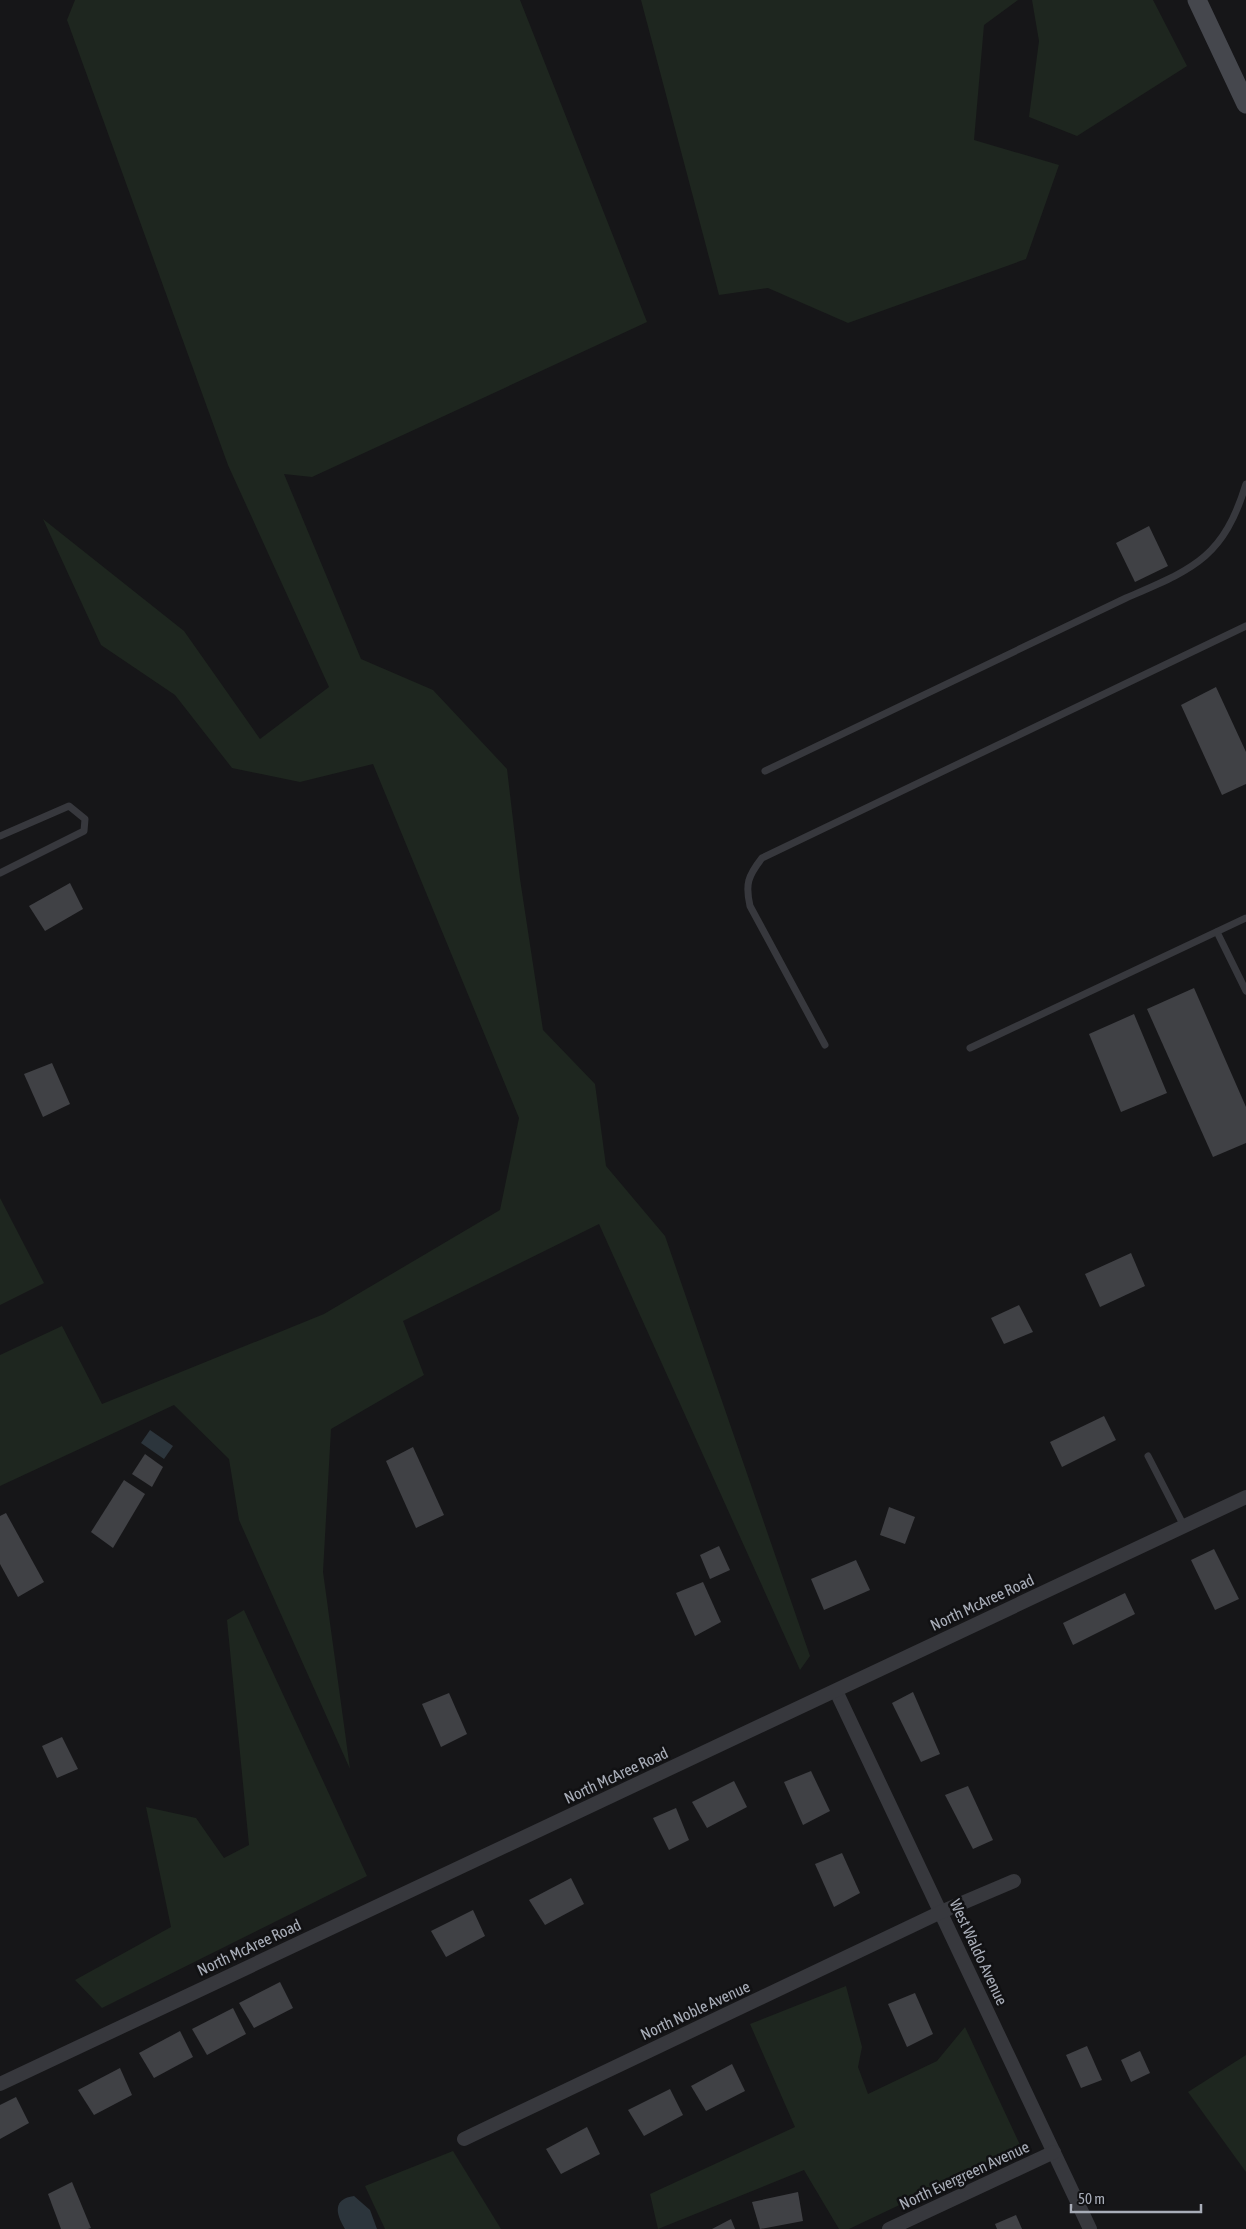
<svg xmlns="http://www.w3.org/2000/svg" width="1246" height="2229" font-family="'Asap Condensed',sans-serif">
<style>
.green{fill:#1e261f}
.water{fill:#2c353c}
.building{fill:#404145}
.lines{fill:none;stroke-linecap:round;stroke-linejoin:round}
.lane{stroke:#37383d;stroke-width:7}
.street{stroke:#37383d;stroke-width:14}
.secondary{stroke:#45474d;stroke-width:19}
.labels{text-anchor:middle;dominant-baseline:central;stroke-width:5;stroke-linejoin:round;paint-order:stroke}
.street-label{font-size:16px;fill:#a8adb8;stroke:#111113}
</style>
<rect width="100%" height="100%" fill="#161618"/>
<g class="green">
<path d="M75,0H520L647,322L312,477L284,474L361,659L433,690L507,769L520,879L543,1030L595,1084L606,1166L665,1236L810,1656L800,1670L599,1224L403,1321L424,1375L331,1429L323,1572L350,1769L239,1520L229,1459L174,1405L0,1486V1355L62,1326L102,1404L324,1314L500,1210L519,1118L373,764L300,782L232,768L175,695L101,645L43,519L184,631L260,739L329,687L228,465L67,20Z"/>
<path d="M641,0H1018L984,25L974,140L1059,165L1026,259L848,323L768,288L719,295Z"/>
<path d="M1032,0H1153L1187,66L1077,136L1029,117L1039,41Z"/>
<path d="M0,1198L44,1283L0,1305Z"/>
<path d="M244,1610L367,1876L102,2008L75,1980L171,1927L146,1807L196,1818L224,1858L249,1845L227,1620Z"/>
<path d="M846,1986L862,2047L858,2067L868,2094L937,2061L965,2027L1021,2147L849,2229H839L804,2170L658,2229L650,2194L795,2127L750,2024Z"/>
<path d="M1246,2055V2172L1188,2092Z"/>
<path d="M453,2151L501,2229H385L365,2186Z"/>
</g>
<g class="water">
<path d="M150,1430L173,1446L164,1459L141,1443Z"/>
<path d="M354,2196L370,2210L377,2229H345C335,2213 333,2199 354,2196Z"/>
</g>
<g class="building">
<path d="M1149,526L1168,566L1135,582L1116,543Z"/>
<path d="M1216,687L1246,752V784L1222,795L1181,705Z"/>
<path d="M70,883L83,909L45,931L29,906Z"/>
<path d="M1194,988L1246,1107V1143L1213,1157L1147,1009Z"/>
<path d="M1134,1014L1167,1093L1121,1112L1089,1034Z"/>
<path d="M52,1063L70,1104L43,1117L24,1074Z"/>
<path d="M1131,1253L1145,1286L1100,1307L1085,1274Z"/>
<path d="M1019,1305L1033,1332L1004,1344L991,1318Z"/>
<path d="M1104,1416L1116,1440L1062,1467L1050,1442Z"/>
<path d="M413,1447L444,1515L416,1528L386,1461Z"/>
<path d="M145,1454L163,1467L152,1487L132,1474Z"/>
<path d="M124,1480L145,1494L113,1548L91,1532Z"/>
<path d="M889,1507L915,1517L905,1544L880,1535Z"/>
<path d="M6,1513L44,1582L18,1597L0,1564V1516Z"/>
<path d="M719,1546L730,1570L710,1579L700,1555Z"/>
<path d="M1214,1549L1239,1599L1215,1610L1191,1560Z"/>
<path d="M856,1560L870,1590L824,1610L811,1579Z"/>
<path d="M703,1582L721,1622L695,1636L676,1593Z"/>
<path d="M1125,1593L1135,1614L1073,1645L1063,1623Z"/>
<path d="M913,1692L940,1754L921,1762L892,1703Z"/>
<path d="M449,1693L467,1734L441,1747L422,1704Z"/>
<path d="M62,1737L78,1769L57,1778L42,1746Z"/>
<path d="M811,1771L830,1811L803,1825L784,1782Z"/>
<path d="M734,1781L747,1807L707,1828L692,1802Z"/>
<path d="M968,1786L993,1840L973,1849L945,1795Z"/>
<path d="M676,1808L689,1840L669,1850L653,1818Z"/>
<path d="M842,1853L860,1893L834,1907L815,1864Z"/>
<path d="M571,1878L584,1904L545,1925L529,1900Z"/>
<path d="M473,1910L485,1936L446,1957L431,1931Z"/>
<path d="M280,1982L293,2008L254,2028L239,2003Z"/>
<path d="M915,1993L933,2034L907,2047L888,2004Z"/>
<path d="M233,2008L246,2034L207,2055L192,2029Z"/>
<path d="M180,2031L193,2057L154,2078L139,2053Z"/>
<path d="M1087,2046L1102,2080L1081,2088L1066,2055Z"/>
<path d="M1140,2051L1150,2073L1131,2082L1121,2060Z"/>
<path d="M732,2064L745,2091L706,2111L691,2086Z"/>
<path d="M120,2068L132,2095L94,2115L78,2090Z"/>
<path d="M670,2089L683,2115L644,2136L628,2110Z"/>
<path d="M16,2097L29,2123L0,2139V2105Z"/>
<path d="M587,2127L600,2154L561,2174L546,2149Z"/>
<path d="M72,2182L91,2228L88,2229H61L48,2194Z"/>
<path d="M798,2192L803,2221L760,2229L752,2202Z"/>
<path d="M1016,2215L1022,2229H997L995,2224Z"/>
<path d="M731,2219L735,2229H712Z"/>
</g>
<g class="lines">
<g class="lane">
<path d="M765,771L1126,598C1193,569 1223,559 1246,484"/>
<path d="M0,836L69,806L85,819L84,831L0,873"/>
<path d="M1217,932L1246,991"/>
<path d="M825,1045L750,906C745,884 748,876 762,858L1246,626"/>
<path d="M970,1048L1246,918"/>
<path d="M1148,1456L1184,1526"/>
</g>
<g class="street">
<path d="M836,1691L1090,2229"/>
<path d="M0,2084L1246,1497"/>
<path d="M464,2139L941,1912L1014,1881"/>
<path d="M889,2229L1054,2152"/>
</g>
<path class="secondary" d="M1197,0L1246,104"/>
</g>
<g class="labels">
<g class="street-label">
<text transform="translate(982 1602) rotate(-25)">North McAree Road</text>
<text transform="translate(616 1775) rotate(-25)">North McAree Road</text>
<text transform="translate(249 1947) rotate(-25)">North McAree Road</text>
<text transform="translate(979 1952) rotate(65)">West Waldo Avenue</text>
<text transform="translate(695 2010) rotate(-25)">North Noble Avenue</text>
<text transform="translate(964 2175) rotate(-25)">North Evergreen Avenue</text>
</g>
</g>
<path d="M1071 2204v8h130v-8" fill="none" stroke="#a8adb8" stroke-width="2.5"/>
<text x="1078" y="2204" font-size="15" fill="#a8adb8" stroke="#111113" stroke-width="4" paint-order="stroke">50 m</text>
</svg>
